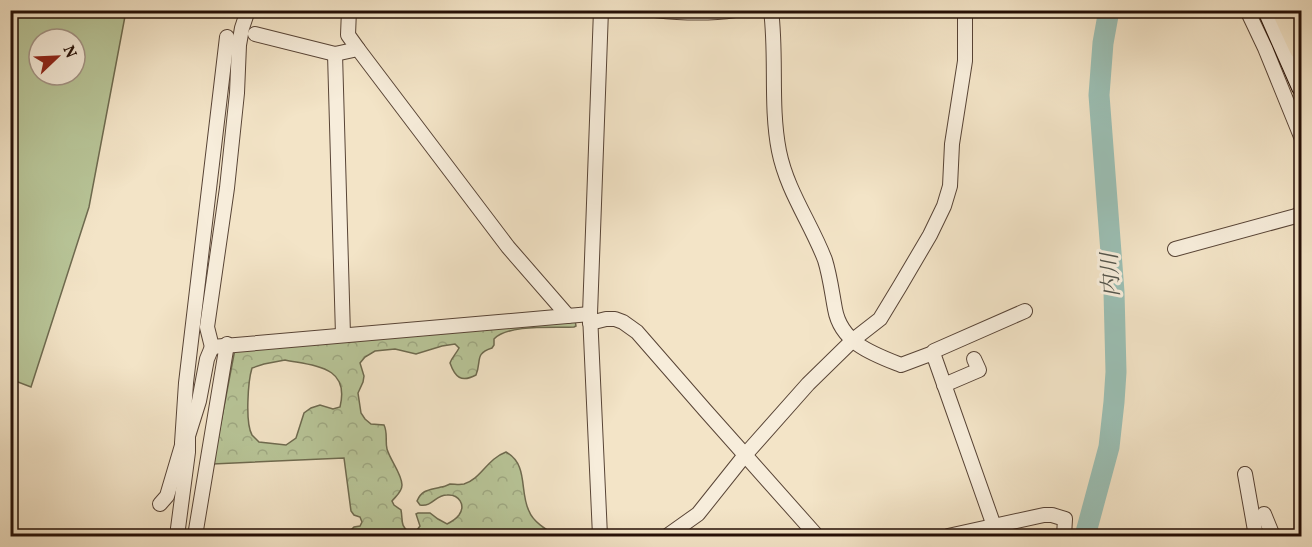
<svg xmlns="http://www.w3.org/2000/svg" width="1312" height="547" font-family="Vollkorn,'Noto Serif JP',serif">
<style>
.green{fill:#b8c598;stroke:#6e6a4f;stroke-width:1.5;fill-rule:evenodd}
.forest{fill:url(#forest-crowns);stroke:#6e6a4f;stroke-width:1.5;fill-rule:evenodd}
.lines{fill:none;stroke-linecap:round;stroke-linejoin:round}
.river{stroke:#9bbfb4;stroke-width:21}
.street-casing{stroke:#584436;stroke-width:16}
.secondary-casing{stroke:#250f06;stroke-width:22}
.highway-casing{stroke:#250f06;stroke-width:28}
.street{stroke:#f7eddb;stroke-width:14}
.secondary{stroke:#f7eddb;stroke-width:20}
.highway{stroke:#f3e4c7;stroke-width:26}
.labels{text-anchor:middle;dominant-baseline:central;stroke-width:6;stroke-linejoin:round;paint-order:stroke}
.water-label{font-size:22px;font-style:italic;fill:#54554c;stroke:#f7eddb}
</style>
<defs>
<pattern id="forest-crowns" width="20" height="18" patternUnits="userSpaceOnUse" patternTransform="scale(1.5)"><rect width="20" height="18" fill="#b8c598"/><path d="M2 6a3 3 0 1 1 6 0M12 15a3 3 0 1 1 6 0" fill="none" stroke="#9ea882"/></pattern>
</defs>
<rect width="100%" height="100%" fill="#f3e4c7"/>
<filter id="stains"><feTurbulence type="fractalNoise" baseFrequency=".00333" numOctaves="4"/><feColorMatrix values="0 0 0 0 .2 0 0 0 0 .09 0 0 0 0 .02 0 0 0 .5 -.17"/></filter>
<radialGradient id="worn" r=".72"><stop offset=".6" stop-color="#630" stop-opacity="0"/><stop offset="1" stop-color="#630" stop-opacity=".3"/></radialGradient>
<path class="green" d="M15,10L126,11L89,207L31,387L10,379V17ZM39,39H75V75H39Z"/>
<path class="forest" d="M575,320L576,326L574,327C554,328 508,324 494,339V345L492,348C474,354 482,360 476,375C461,383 455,377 450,363C452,357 456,354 459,348L455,344L442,346L416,354L395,349L375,351L365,357L360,363L364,376L363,382L358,393L361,413L365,419L371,424L384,425C388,433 385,441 387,449C390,460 402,474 402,485C402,492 396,496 392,501L394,505L401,510C403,520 400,526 409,532L417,530L420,526L416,514L418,513H430L438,519L447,524C451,522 456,519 459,515C466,505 459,494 447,495C435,495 433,507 420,505L417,501C422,489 430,490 441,487C443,487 448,485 450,484C455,484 459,485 464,484C481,479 487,459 506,452C529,465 519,491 529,511C533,522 547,530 557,536H512C502,527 492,530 481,536H351L350,531L354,527L360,526L362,522L360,517L354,515L351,511L344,458L213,464L235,349ZM285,360C315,366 350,366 340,407L333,409L320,405L311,408L304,413L296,438L286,445L259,442C258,441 253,436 252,435C245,423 248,381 252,368L264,364Z"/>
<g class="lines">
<path class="river" d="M1085,536L1109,447L1114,402L1116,372L1114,292L1099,95L1103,43L1109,10"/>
<defs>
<g id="street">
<path d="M248,10L242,28L239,45L237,93L227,188L207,327L212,347L590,314"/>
<path d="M349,10L348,35L358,49"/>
<path d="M655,10C682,13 708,14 735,10"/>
<path d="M771,10C777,57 770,105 779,151C787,191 811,223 825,260C830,276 832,293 835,309C841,343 873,354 901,365L933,353L994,526L999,536"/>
<path d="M1247,10L1265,48L1302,139"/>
<path d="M255,34L335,54L358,49L508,247L568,316"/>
<path d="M335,54L343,335"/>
<path d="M1175,249L1296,216L1302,212"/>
<path d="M590,323L606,319H615L623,322L637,332L705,410L817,536"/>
<path d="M933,353L934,351L1025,311"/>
<path d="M944,385L979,370L974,359"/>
<path d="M182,443L186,383L227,37"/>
<path d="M1245,474L1256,536"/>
<path d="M160,504L167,496L183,442"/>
<path d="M1264,514L1273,536"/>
<path d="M177,536L188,452V436L199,401L207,359L212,347"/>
<path d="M195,536L227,344"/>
<path d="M600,536L590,314L601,10"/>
<path d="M667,536L698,514L745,455L808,384L853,340L880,319L900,286L930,235L944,206L950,186L952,144L965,61V10"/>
<path d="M948,536L1044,515H1052L1065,519L1064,536"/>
</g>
<path id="secondary" d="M1268,10L1302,87"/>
<path id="highway" d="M1285,10L1302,47"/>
</defs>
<use href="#street" class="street-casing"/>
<use href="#secondary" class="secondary-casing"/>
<use href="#highway" class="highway-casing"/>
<use href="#street" class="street"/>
<use href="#secondary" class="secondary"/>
<use href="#highway" class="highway"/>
</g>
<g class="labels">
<g class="water-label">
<text transform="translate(1112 275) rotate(-93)">内川</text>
</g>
</g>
<rect width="1312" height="547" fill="none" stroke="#f3e4c7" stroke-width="36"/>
<rect x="12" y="12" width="1288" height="523" fill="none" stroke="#250f06" stroke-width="3"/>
<rect x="18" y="18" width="1276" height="511" fill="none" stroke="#250f06" stroke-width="1.5"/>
<g transform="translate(57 57) rotate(67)"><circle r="28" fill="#f7eddb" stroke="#a39486" stroke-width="1.5"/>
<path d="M0-4.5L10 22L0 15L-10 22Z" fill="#8f2418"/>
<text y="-9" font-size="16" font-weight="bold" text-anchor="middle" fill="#250f06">N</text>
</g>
<rect width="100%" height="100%" filter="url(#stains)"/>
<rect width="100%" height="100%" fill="url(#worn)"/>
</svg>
